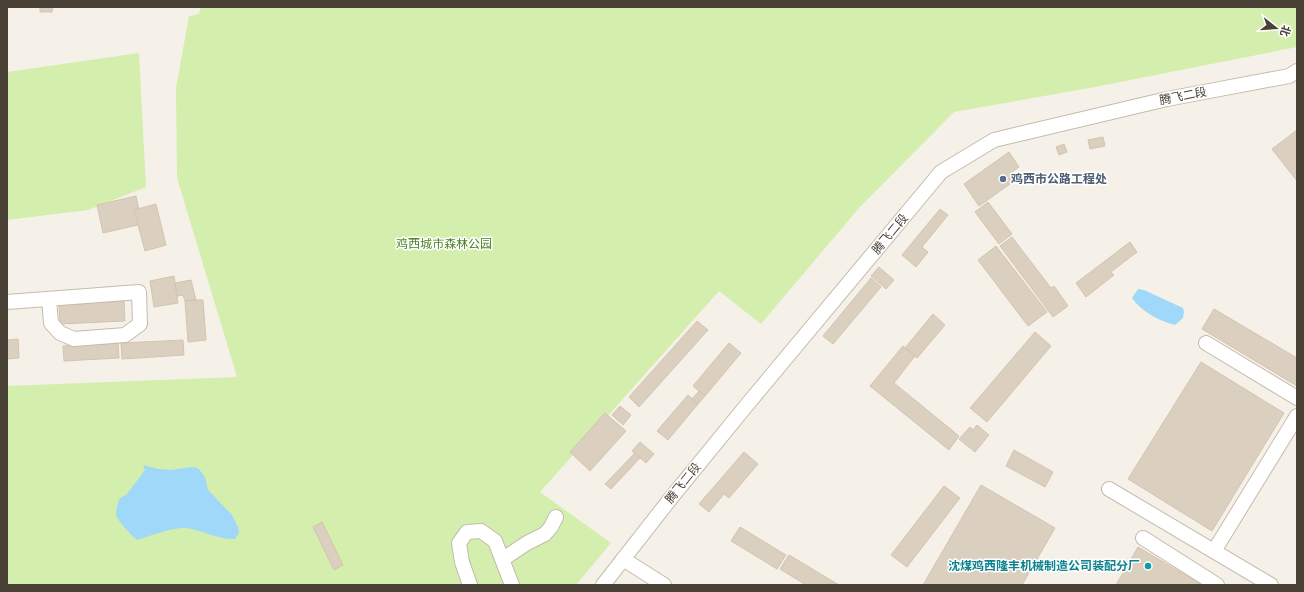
<svg xmlns="http://www.w3.org/2000/svg" width="1304" height="592" font-family="Roboto,'Noto Sans SC',sans-serif">
<style>
.green{fill:#d4eead}
.water{fill:#9fd8f8}
.building{fill:#dbcfbf;stroke:#d4c4ae}
.lines{fill:none;stroke-linecap:round;stroke-linejoin:round}
.minor-casing{stroke:#c5bbac;stroke-width:16}
.minor{stroke:#fff;stroke-width:14}
.service-dot{fill:#5c6f8a;stroke:#fff;stroke-width:1.5}
.culture-dot{fill:#0f9aa8;stroke:#fff;stroke-width:1.5}
.labels{text-anchor:middle;dominant-baseline:central;stroke-width:3;stroke-linejoin:round;paint-order:stroke}
.street-label{font-size:12px;fill:#4a4136;stroke:#fff}
.service-label{font-size:12px;font-weight:bold;fill:#4e5e75;stroke:#fff;text-anchor:start}
.park-label{font-size:12px;fill:#4b8322;stroke:#fff}
.culture-label{font-size:12px;font-weight:bold;fill:#0d838f;stroke:#fff;text-anchor:end}
</style>
<rect width="100%" height="100%" fill="#f6f1e8"/>
<g class="green">
<path d="M201,7H1297V47L1095,87L954,112L859,208L761,324L719,291L540,492L611,543L576,585H7V386L237,377L177,178L176,88L189,16L199,14Z"/>
<path d="M139,53L146,187L88,210L7,220V72Z"/>
</g>
<g class="water">
<path d="M1138,289L1144,290L1183,308L1184,312L1183,318L1175,325C1159,321 1141,311 1132,298Z"/>
<path d="M143,465L158,469L171,470L191,467L198,468L205,477L208,490L232,515L238,527L239,533L235,539C218,540 202,530 186,528C173,527 150,536 137,540C132,536 117,520 116,515C116,510 118,504 119,499L127,494L145,470Z"/>
</g>
<g class="building">
<path d="M40,7H53L52,12H40Z"/>
<path d="M1297,130V181L1272,149Z"/>
<path d="M1103,137L1105,146L1090,149L1088,140Z"/>
<path d="M1064,144L1067,152L1059,155L1056,147Z"/>
<path d="M1009,152L1019,167L1012,172L1017,179L979,206L964,184Z"/>
<path d="M136,196L142,224L103,233L97,205Z"/>
<path d="M988,202L1012,234L999,244L975,212Z"/>
<path d="M156,204L166,245L145,251L134,210Z"/>
<path d="M940,209L948,215L922,247L928,252L916,267L902,255Z"/>
<path d="M1012,237L1051,288L1054,286L1068,306L1053,317L1000,246Z"/>
<path d="M1130,242L1137,252L1111,272L1114,275L1086,297L1076,283Z"/>
<path d="M996,246L1047,312L1028,326L978,260Z"/>
<path d="M879,267L894,280L886,289L871,276Z"/>
<path d="M174,276L178,303L154,307L150,281Z"/>
<path d="M871,278L881,287L833,344L823,336Z"/>
<path d="M191,280L196,300L185,301L183,295L177,296L175,283Z"/>
<path d="M196,300H203L206,340L188,342L185,301Z"/>
<path d="M124,301L125,321L60,324L59,304Z"/>
<path d="M1214,309L1297,358V386L1202,329Z"/>
<path d="M933,314L945,325L917,358L905,348Z"/>
<path d="M697,321L708,330L639,407L629,397Z"/>
<path d="M1035,332L1051,346L987,422L970,408Z"/>
<path d="M18,339L19,358L7,359V340Z"/>
<path d="M183,340L184,355L122,359L121,343Z"/>
<path d="M118,343L119,358L64,361L63,346Z"/>
<path d="M729,343L741,353L705,396L693,386Z"/>
<path d="M903,346L915,356L894,383L959,436L949,450L870,386Z"/>
<path d="M1201,362L1284,413L1212,531L1128,479Z"/>
<path d="M699,391L705,396L698,404L692,399Z"/>
<path d="M688,395L698,404L668,440L657,431Z"/>
<path d="M620,406L631,415L623,425L612,415Z"/>
<path d="M605,413L626,431L590,471L570,452Z"/>
<path d="M977,425L989,435L975,452L959,439L970,427L973,430Z"/>
<path d="M640,442L654,454L646,463L632,451Z"/>
<path d="M1014,450L1053,472L1045,487L1006,466Z"/>
<path d="M744,452L758,464L729,498L724,494L709,512L699,504Z"/>
<path d="M635,453L640,458L611,489L605,484Z"/>
<path d="M981,485L1055,528L1022,585H923Z"/>
<path d="M944,486L960,498L907,567L891,555Z"/>
<path d="M322,522L343,565L334,570L313,527Z"/>
<path d="M740,527L786,555L777,569L731,541Z"/>
<path d="M1138,547L1202,585H1116Z"/>
<path d="M789,555L839,585H806L780,569Z"/>
</g>
<g class="lines">
<defs>
<g id="minor">
<path d="M7,302L139,292L140,324L125,335L74,339L60,333L51,323L49,299"/>
<path d="M1206,343L1297,398"/>
<path d="M1109,489L1271,585"/>
<path d="M1143,538L1217,585"/>
<path d="M1214,551L1297,416"/>
<path d="M503,559L527,543L545,534L551,527L556,517"/>
<path d="M623,559L664,585"/>
<path d="M470,585L462,562L459,543L467,532L481,531L495,541L512,585"/>
<path d="M603,585L671,498L746,406L941,172L994,140L1167,99L1289,76L1297,71"/>
</g>
</defs>
<use href="#minor" class="minor-casing"/>
<use href="#minor" class="minor"/>
</g>
<circle class="service-dot" cx="1003" cy="179" r="4"/>
<circle class="culture-dot" cx="1148" cy="566" r="4"/>
<g class="labels">
<g class="street-label">
<text transform="translate(1183 96) rotate(-11)">腾飞二段</text>
<text transform="translate(890 234) rotate(-50)">腾飞二段</text>
<text transform="translate(683 483) rotate(-51)">腾飞二段</text>
</g>
<g class="service-label">
<text x="1011" y="179">鸡西市公路工程处</text>
</g>
<g class="park-label">
<text x="444" y="244">鸡西城市森林公园</text>
</g>
<g class="culture-label">
<text x="1140" y="566">沈煤鸡西隆丰机械制造公司装配分厂</text>
</g>
</g>
<rect width="1304" height="592" fill="none" stroke="#4a4136" stroke-width="16"/>
<g transform="translate(1276 28) rotate(107)" stroke="#ffffff" stroke-width="3" paint-order="stroke">
<path d="M0-3L7 15L0 10L-7 15Z" fill="#4a4136"/>
<text y="-6" font-size="11" font-weight="bold" text-anchor="middle" fill="#4a4136">北</text>
</g>
</svg>
